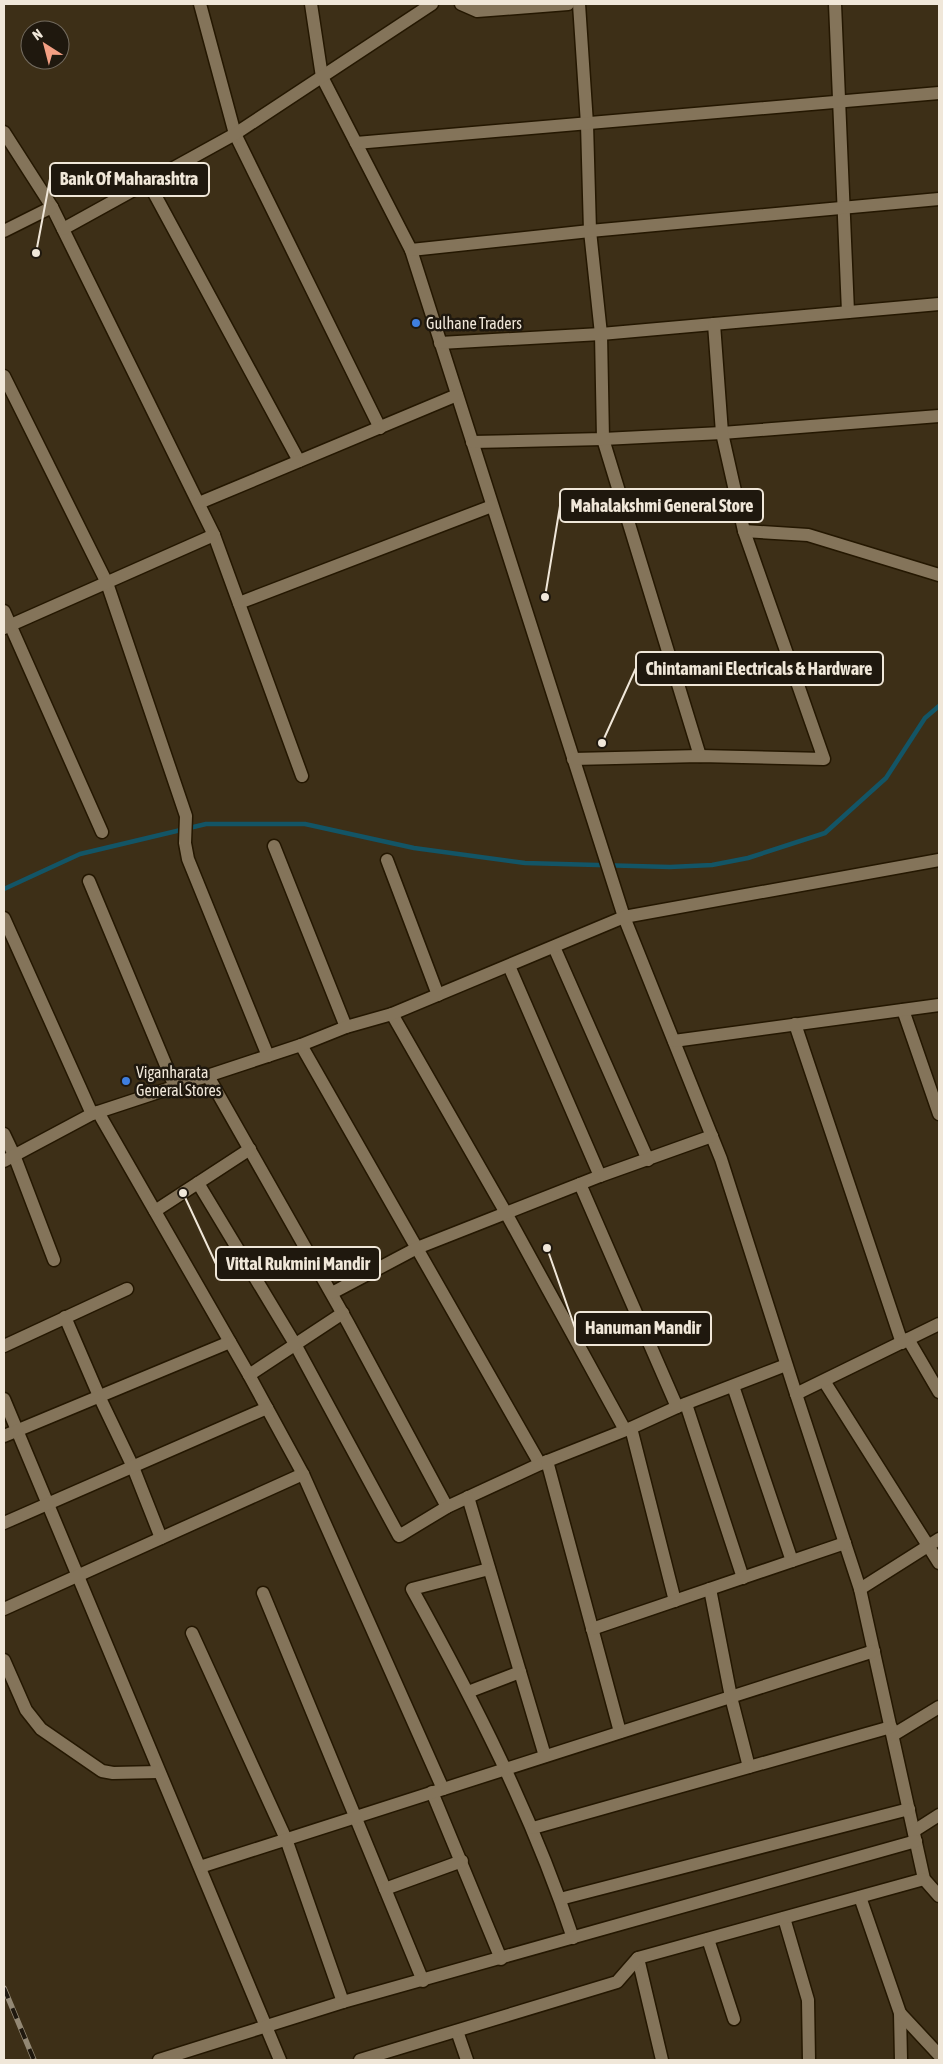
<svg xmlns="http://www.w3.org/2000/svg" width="943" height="2064" font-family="'Asap Condensed',sans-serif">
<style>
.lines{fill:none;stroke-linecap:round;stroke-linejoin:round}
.stream{stroke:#135566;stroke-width:4.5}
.street-casing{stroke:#241701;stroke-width:15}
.street{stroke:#84745a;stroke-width:12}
.rail-casing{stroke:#938874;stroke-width:5.5}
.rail{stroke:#1f180e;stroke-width:4;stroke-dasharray:11;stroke-linecap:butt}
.shop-dot{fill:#3f7fe0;stroke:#1f180e;stroke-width:2}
.labels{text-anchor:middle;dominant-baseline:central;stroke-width:5;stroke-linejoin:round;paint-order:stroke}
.poi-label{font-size:16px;fill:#f0e7d9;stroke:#1f180e;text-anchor:start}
.leader{fill:none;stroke:#f0e7d9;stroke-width:2}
.callout-dot{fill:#f0e7d9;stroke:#1f180e;stroke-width:2}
.callout{fill:#1f180e;stroke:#f0e7d9;stroke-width:2}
.callout-label{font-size:18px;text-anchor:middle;font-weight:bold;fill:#f0e7d9}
</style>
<rect width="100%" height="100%" fill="#3d2f17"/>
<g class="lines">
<path class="stream" d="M4,889L80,854L206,824H305L414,848L525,863L670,867L712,865L748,858L825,833L886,778L925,718L939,706"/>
<defs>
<g id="street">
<path d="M200,4L235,134L380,428"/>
<path d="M311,4L322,77L411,250L624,917L721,1159L796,1394L860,1589L924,1879L939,1896"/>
<path d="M461,4L477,11L568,4"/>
<path d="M579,4L587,124L590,231L601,334L603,439L700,756"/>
<path d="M835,4L848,312"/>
<path d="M4,132L52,207L214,535L302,776"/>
<path d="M356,143L939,93"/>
<path d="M148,182L299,461"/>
<path d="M63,229L235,134L432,4"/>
<path d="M4,231L52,207"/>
<path d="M411,250L590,231L939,199"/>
<path d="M440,343L601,334L939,304"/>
<path d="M4,376L107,583L186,816L185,843L188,859L268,1056"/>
<path d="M472,442L603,439L722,433L939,416"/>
<path d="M199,503L457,395"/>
<path d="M744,531L808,535L939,575"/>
<path d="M239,603L492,506"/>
<path d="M4,611L102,832"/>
<path d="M4,628L214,535"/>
<path d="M573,759L700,756L824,759L744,531L722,433L714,324"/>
<path d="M274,846L346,1027"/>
<path d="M387,860L438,995"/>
<path d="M89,881L175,1087"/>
<path d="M4,918L92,1114"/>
<path d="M554,947L648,1160"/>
<path d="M509,966L600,1176"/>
<path d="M903,1010L939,1114"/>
<path d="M392,1014L506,1213L625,1430"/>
<path d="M795,1024L902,1343"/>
<path d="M674,1041L939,1005"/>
<path d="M301,1045L540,1464"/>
<path d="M208,1076L348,1323L447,1507"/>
<path d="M98,1112L249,1375L303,1474L443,1789"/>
<path d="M4,1134L14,1155L54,1260"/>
<path d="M4,1161L92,1114L301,1045L346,1027L392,1014L624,917L939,860"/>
<path d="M198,1183L295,1344L399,1536L447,1507L540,1464L631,1428L677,1407L786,1365"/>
<path d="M580,1184L677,1407"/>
<path d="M155,1211L250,1149"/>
<path d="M332,1293L417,1248L600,1176L712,1136"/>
<path d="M65,1317L99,1396L133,1467L161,1538"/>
<path d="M908,1339L939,1392"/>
<path d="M4,1346L127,1289"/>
<path d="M249,1375L343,1313"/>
<path d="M824,1381L939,1563"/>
<path d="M733,1386L792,1561"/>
<path d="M796,1394L939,1324"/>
<path d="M4,1399L280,2060"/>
<path d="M686,1404L743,1578"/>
<path d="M631,1428L675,1601"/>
<path d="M4,1436L230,1342"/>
<path d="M547,1461L620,1732"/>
<path d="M468,1497L545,1756"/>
<path d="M4,1523L267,1408"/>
<path d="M489,1569L412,1589C475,1703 532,1814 573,1938"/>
<path d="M710,1589L731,1697L749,1767"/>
<path d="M860,1589L939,1539"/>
<path d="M263,1593L423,1981"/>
<path d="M4,1609L303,1474"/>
<path d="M592,1629L845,1543"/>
<path d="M192,1633L286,1839L343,2002"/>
<path d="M4,1660L26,1710L41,1729L102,1771L113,1773L159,1772"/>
<path d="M468,1692L520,1672"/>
<path d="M893,1735L939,1707"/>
<path d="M432,1792L501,1959"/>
<path d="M533,1828L891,1727"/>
<path d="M914,1831L939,1815"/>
<path d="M200,1867L874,1651"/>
<path d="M385,1889L462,1861"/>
<path d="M860,1897L900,2013L901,2060"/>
<path d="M560,1899L909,1809"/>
<path d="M784,1918L808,2000L809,2060"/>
<path d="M708,1939L734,2019"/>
<path d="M638,1958L662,2060"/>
<path d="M900,2013L939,2055"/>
<path d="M457,2031L467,2060"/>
<path d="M159,2060L343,2002L916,1841"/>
<path d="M360,2060L617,1982L638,1958L924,1879"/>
</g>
</defs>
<use href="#street" class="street-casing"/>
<use href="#street" class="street"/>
<defs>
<path id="rail" d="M4,1988L34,2060"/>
</defs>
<use href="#rail" class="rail-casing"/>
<use href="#rail" class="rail"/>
</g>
<g class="shop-dot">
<circle cx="416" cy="323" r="5"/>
<circle cx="126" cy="1081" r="5"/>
</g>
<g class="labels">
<g class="poi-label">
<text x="426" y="323">Gulhane Traders</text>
<text x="136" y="1072">Viganharata<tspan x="136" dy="18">General Stores</tspan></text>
</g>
</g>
<path class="leader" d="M36 253L50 179M545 597L560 506M602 743L636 668M183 1193L216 1264M547 1248L575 1328"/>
<g class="callout-dot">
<circle cx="36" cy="253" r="5"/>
<circle cx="545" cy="597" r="5"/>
<circle cx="602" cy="743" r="5"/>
<circle cx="183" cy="1193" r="5"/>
<circle cx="547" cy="1248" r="5"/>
</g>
<g class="callout">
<rect x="50" y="163" width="159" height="33" rx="5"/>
<rect x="560" y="489" width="203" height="33" rx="5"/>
<rect x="636" y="652" width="247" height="33" rx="5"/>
<rect x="216" y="1247" width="164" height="33" rx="5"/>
<rect x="575" y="1312" width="136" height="33" rx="5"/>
</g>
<g class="callout-label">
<text x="129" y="185">Bank Of Maharashtra</text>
<text x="662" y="512">Mahalakshmi General Store</text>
<text x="759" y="675">Chintamani Electricals &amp; Hardware</text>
<text x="298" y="1270">Vittal Rukmini Mandir</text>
<text x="643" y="1334">Hanuman Mandir</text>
</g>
<rect width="943" height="2064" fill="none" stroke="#f0e7d9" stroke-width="10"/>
<g transform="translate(45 45) rotate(324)"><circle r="24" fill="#1f180e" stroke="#736b5f"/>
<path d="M0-4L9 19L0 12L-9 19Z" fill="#f39f83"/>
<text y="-8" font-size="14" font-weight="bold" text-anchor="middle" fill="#f0e7d9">N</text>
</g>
</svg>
